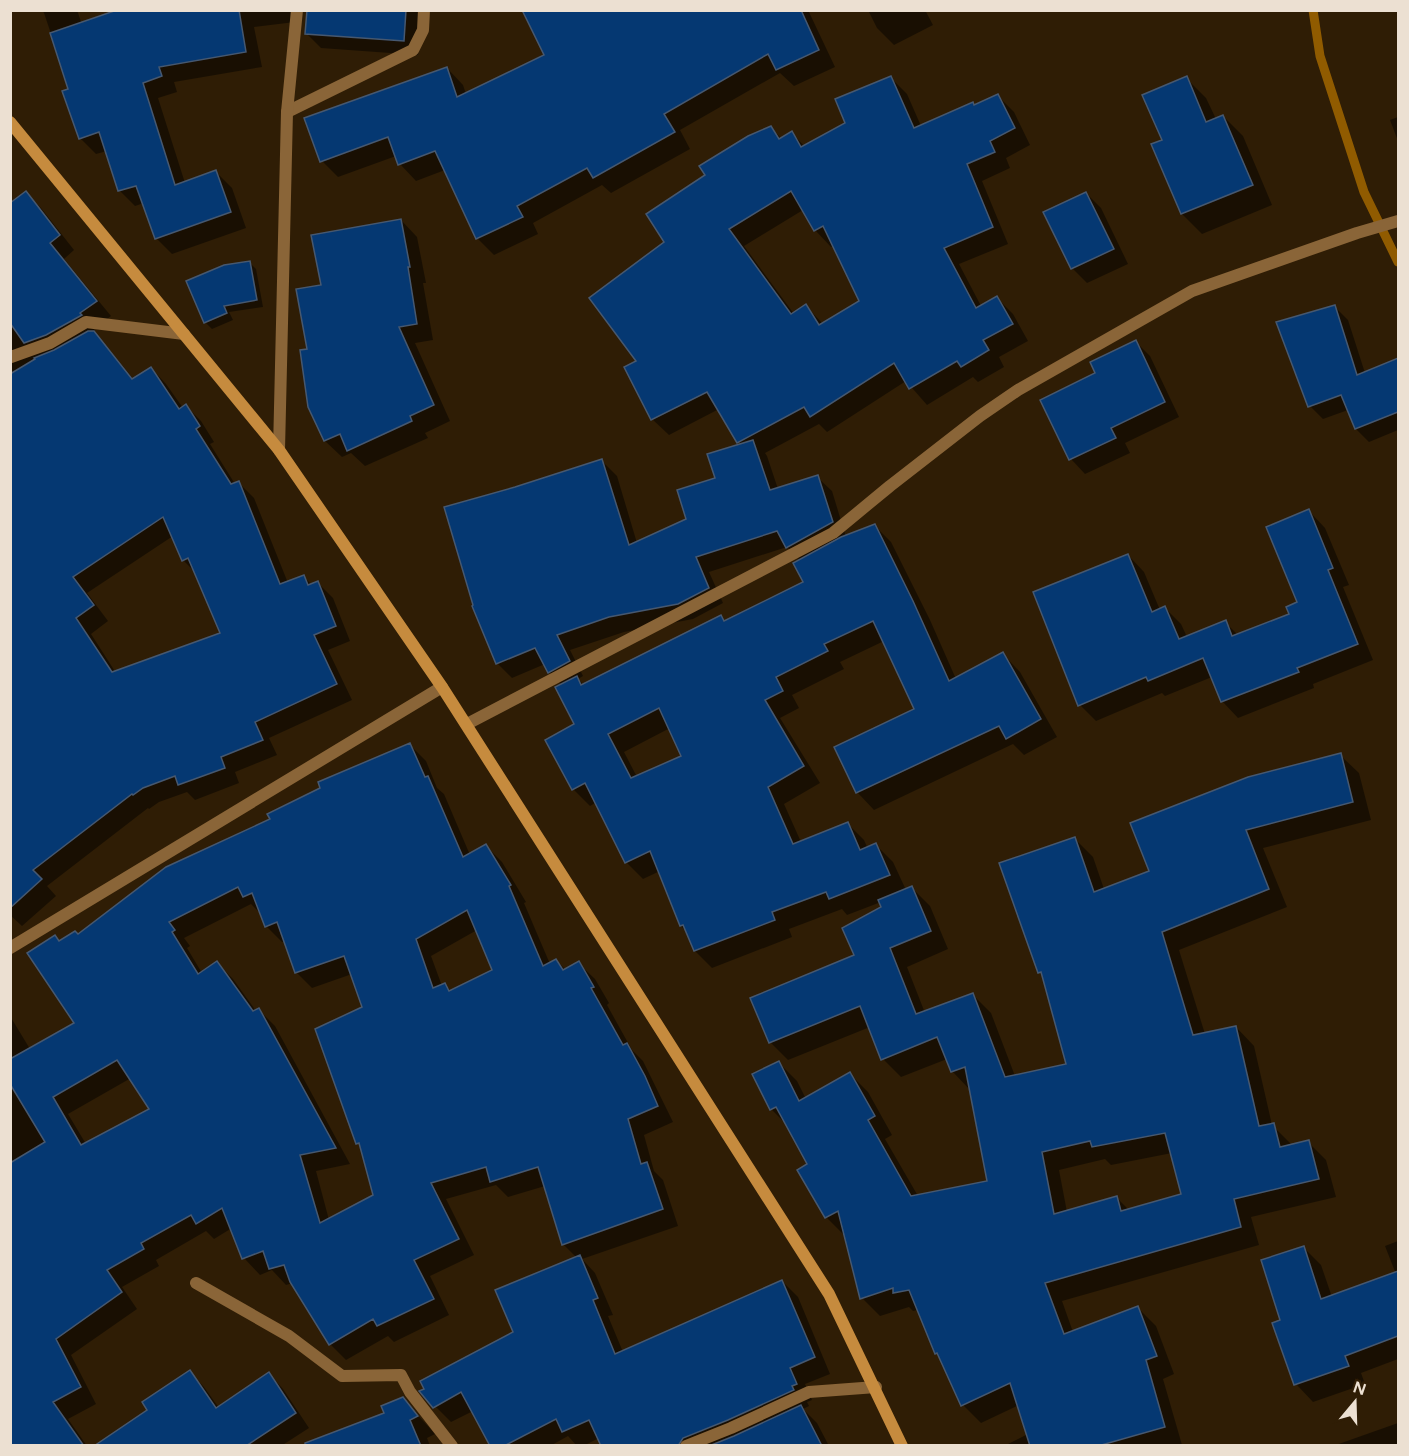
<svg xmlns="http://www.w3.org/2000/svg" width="1409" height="1456" font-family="Figtree,sans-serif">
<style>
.shadow{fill:#0007;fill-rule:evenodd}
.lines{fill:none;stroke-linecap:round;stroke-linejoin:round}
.stream{stroke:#905b00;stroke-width:9}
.building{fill:#053872;stroke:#465870;stroke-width:1.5;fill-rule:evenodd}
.street{stroke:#8a6538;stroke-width:12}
.secondary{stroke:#c68b3e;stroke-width:12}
</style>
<rect width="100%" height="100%" fill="#2f1d05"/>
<g class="shadow">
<path d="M42,10H77L90,48L120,38L113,10H294L295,22L254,27L262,67L174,82L177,92L158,98L185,183L216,172L232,188L246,228L172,254L156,238L144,203L135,206L119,190L107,151L96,154L80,138L70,90L44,13Z"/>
<path d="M309,10H421L418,55L321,48L307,34Z"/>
<path d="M524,10H808L835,67L794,86L780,73L680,130L690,149L611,193L602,185L533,223L538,234L494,255L477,238L445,170L416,181L400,164L396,156L338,177L322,161L447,68L463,85L466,94L546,56Z"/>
<path d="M868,10H925L933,25L894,45L877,28Z"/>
<path d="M891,78L907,94L921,126L975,106L997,95L1014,112L1030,145L1006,158L1010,168L982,181L1008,244L959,264L981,306L997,298L1013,314L1028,341L999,357L1004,367L978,382L973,377L927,405L906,381L827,432L819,424L765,453L767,456L778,489L817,477L832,491L846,537L874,525L891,542L930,620L956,679L1003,654L1020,672L1057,737L1024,755L1013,744L874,810L857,792L836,747L916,709L884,641L840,662L844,669L792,695L799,708L780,718L820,783L784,804L801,842L847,823L864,840L868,849L876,845L893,862L906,890L912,888L930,906L948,949L907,967L925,1013L972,994L991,1013L1015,1076L1068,1065L1043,976L1039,972L1075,839L1093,857L1104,889L1151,872L1340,755L1359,773L1371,820L1263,848L1287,907L1179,950L1205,1034L1236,1027L1254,1046L1272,1125L1292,1145L1308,1142L1326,1160L1336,1197L1251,1217L1259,1245L1062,1301L1073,1332L1138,1308L1156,1326L1174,1374L1163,1379L1182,1445L1180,1446H1004L1028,1434L1019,1405L981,1423L963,1405L941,1358L936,1353L918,1310L913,1311L909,1307L880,1316L862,1298L844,1235L826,1217L809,1165L787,1125L771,1109L754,1075L778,1062L797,1081L806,1099L850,1074L868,1092L892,1135L885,1139L918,1196L989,1183L971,1091L952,1071L947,1059L901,1077L883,1059L870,1027L788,1060L770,1042L856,956L883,907L881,902L847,915L842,909L789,929L792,937L712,968L695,951L687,932L681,926L660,871L643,879L626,862L597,802L590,806L573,789L576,725L562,685L549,672L545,664L512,678L497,663L602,461L617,476L637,543L688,520L742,445L719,409L669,435L652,419L638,362L666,242L707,176L771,128L782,139L792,133L805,147L847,124ZM803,210L815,230L831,247L834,245L861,302L823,324L806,306L794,314L744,246ZM787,547L801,561L805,582L726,622L721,617L584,685L578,679L583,676L570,650L624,632L693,619L723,603L709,572ZM670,728L683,757L637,777L624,752ZM1172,1153L1183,1195L1130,1211L1116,1197L1067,1212L1059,1170L1105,1159L1111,1165Z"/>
<path d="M1186,78L1206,98L1216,119L1223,116L1243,136L1272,205L1202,234L1182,214L1163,141Z"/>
<path d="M1398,117V141L1390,120Z"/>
<path d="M26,193L41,208L74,250L64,259L111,316L94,329L95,331L93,332L109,349L134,380L151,368L166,384L183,408L186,406L201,421L214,442L210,444L235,484L238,482L254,498L288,583L304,577L312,585L318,583L333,598L350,641L328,650L352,700L269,738L277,755L235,772L239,783L195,800L187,792L159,802L149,809L148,808L47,886L56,896L22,926L10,915V205ZM173,536L183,560L196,573L222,634L116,673L91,634L108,621L87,593Z"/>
<path d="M1086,193L1101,208L1128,264L1087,283L1072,268Z"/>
<path d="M401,220L417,237L426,283H423L433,340L415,343L450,421L425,433L428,438L365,466L351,453L342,457L325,441L310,406L309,350L323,286Z"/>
<path d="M249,262L256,269L263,307L229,312L233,320L212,329L205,322Z"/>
<path d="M1335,307L1348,320L1365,373L1398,360V430L1369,442L1356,429L1348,410L1323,419L1310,406Z"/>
<path d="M1136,342L1150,356L1179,417L1125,443L1130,453L1085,474L1071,459L1042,401L1097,374Z"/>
<path d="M1309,511L1325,528L1349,585L1343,587L1373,660L1313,684L1314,688L1238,718L1222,701L1212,677L1165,696L1162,693L1096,721L1080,705L1128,555L1144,572L1160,610L1165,608L1181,624L1187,637L1225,622L1238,635L1291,615L1299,603Z"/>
<path d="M410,745L426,761L437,788L444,794L470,855L486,846L502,862L526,902L524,903L550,964L556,960L566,970L578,963L595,979L609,1003L607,1005L632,1050L643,1061L673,1122L644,1135L654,1171L663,1180L678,1226L582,1259L595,1273L613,1315L608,1316L623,1352L782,1281L798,1297L830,1374L805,1384L812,1400L807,1402L809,1406L803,1409L817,1423L829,1446H603L599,1438L583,1446H577L568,1436L550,1446H491L473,1411L451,1422L435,1406L515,1333L577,1258L563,1244L545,1186L508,1197L496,1185L446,1199L474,1255L430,1276L449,1315L394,1342L388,1336L346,1360L330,1344L293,1283L286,1285L272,1270L260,1275L244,1258L232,1228L214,1239L206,1231L156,1260L159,1266L122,1287L137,1309L71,1355L96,1404L68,1419L87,1446H10V1016L30,1049L76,1023L60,942L78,936L272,820ZM251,904L260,913L266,926L282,942L285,941L296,972L312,988L352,974L364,1008L357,1143L362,1147L375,1195L329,1220L316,1171L350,1164L275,1026L259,1010L256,1011L233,979L217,963L202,973L187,948L190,946L184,938ZM477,930L494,971L451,991L445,985L442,986L431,956ZM131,1078L151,1110L86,1144L68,1114Z"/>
<path d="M1398,1241V1359L1361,1373L1365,1384L1313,1402L1296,1384L1274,1324L1282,1321L1304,1248L1321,1265L1332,1297L1396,1274L1385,1246Z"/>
<path d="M190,1372L204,1387L219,1408L269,1374L283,1389L309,1428L281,1446H112Z"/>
<path d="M403,1399L435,1434L427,1438L430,1446H311L386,1414Z"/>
<path d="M1398,1423V1446H1333Z"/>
</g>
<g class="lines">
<path class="stream" d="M1313,10L1320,56L1364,192L1398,262"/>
</g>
<g class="building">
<path d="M117,10H239L246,52L159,67L162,76L143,83L175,185L216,170L231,212L155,239L136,186L118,191L99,132L79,139L62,91L68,89L50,33Z"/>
<path d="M307,10H406L404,41L305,34Z"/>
<path d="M522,10H801L819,50L776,70L768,54L664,114L675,132L593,178L587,168L517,206L523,217L476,239L435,151L398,165L388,137L320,162L304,118L447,67L457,97L544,55Z"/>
<path d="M891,76L914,128L973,102L974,105L998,94L1015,128L990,141L995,152L967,164L993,227L944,248L976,308L997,296L1013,324L983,340L989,350L961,367L957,361L909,389L894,363L810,417L804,407L737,443L707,392L651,420L624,367L636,361L589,298L664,242L646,214L705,175L699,166L748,136L771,126L779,139L792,131L801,147L845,123L835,99ZM791,191L814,231L823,226L859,301L819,325L806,304L791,314L729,229Z"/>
<path d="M1187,76L1206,122L1223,115L1253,185L1181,214L1151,144L1162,140L1142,95Z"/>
<path d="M26,191L60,235L50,243L97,301L80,313L82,315L46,335L24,343L10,323V203Z"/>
<path d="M1086,192L1114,249L1071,269L1043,212Z"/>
<path d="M401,219L410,267H408L417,324L399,327L434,405L410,416L412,421L347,451L340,434L324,441L308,407L300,350L307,349L296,289L321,285L311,235Z"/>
<path d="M250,261L257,300L224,306L227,313L204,323L186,281L224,265Z"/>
<path d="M1335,305L1357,375L1398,358V412L1355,429L1341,395L1308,407L1276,322Z"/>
<path d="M88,331H94L132,379L151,367L179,409L186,404L200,426L196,429L231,484L239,481L280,584L304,575L308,585L318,581L336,626L314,635L337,684L255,722L263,740L221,757L225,768L178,785L175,776L143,788L133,795L132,794L33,870L42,879L10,908V374L35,359L34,358L54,350ZM163,517L182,561L188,558L220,633L112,672L76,618L94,605L73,577Z"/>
<path d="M1136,340L1165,402L1111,428L1116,438L1069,460L1040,400L1095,373L1090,362Z"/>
<path d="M753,440L770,490L818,475L833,522L786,548L777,531L696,557L709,588L678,604L609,617L557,635L570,661L548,673L535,648L496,664L472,606L473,605L444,507L515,487L602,459L629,545L686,519L677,490L715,478L707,454Z"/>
<path d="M1309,509L1333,568L1328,570L1358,644L1297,668L1299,672L1221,702L1203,658L1148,681L1146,677L1078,706L1033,592L1128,554L1152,612L1165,606L1179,639L1226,620L1232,636L1289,614L1286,607L1297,602L1266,527Z"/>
<path d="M875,524L913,601L949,681L1003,652L1041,719L1006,739L999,726L856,793L834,747L914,709L873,621L824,644L828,651L776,677L783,691L765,700L804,766L768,787L793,844L848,822L860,850L876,843L890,875L829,899L826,892L772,912L775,920L694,951L683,925L680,926L650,851L625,863L585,783L572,790L545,740L574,724L555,687L577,676L581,685L721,615L724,621L803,582L793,563L841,537ZM659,708L681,756L631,778L608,734Z"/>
<path d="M410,743L425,777L428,776L463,857L486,844L511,885L509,886L543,966L556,959L563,970L579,961L594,987L591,988L623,1045L627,1043L645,1076L658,1106L628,1119L641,1164L647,1162L663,1209L562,1245L538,1167L490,1182L486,1167L431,1183L459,1239L414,1260L434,1299L377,1326L373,1319L329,1345L290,1282L284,1265L269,1269L263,1251L242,1259L222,1208L196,1224L191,1215L141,1243L144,1249L107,1270L122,1292L56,1339L81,1387L53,1402L84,1446H10V1163L45,1142L10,1084V1059L74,1023L27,953L55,935L59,941L75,931L78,934L166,867L270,819L267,814L320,788L318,782ZM238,887L243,897L252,893L265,927L277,922L295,973L344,956L362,1007L315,1029L356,1144L359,1143L373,1195L320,1223L300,1155L336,1148L259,1008L253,1011L217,961L198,974L172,932L175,930L169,922ZM467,910L492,970L449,991L445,983L433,988L416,939ZM117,1060L149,1109L81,1145L53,1097Z"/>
<path d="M1341,753L1353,802L1246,830L1269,889L1162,932L1193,1035L1236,1026L1259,1126L1274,1123L1280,1147L1309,1140L1319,1179L1234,1199L1241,1227L1045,1283L1064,1334L1138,1306L1157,1356L1146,1360L1165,1427L1098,1446H1030L1010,1383L961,1406L937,1353L935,1354L909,1290L893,1293V1288L860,1299L838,1211L825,1218L797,1170L807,1164L776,1107L770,1110L752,1074L779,1061L799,1101L850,1072L875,1116L868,1120L911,1196L987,1181L965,1067L951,1072L937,1037L881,1060L860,1006L769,1043L750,998L854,955L842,928L881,907L878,900L912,886L931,931L890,948L916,1014L973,993L1005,1077L1066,1064L1041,972L1038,973L999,863L1075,837L1094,892L1149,871L1130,823L1248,777ZM1165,1133L1181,1194L1121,1211L1117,1196L1054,1214L1042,1152L1090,1141L1092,1147Z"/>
<path d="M1304,1246L1321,1299L1398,1271V1336L1345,1356L1349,1366L1294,1385L1272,1323L1280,1320L1261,1260Z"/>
<path d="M580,1255L598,1298L593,1300L615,1354L782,1280L815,1357L790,1368L797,1384L792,1386L794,1390L728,1420L683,1438L678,1446H601L589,1420L562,1432L556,1419L504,1446H490L461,1392L433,1408L419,1391L424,1389L420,1381L513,1332L495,1290Z"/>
<path d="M190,1370L216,1408L269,1372L296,1413L246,1446H94L147,1410L142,1402Z"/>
<path d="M403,1397L418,1416L410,1420L421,1446H305V1443L384,1413L381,1406Z"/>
<path d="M801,1405L822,1446H709L734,1436Z"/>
</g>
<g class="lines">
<g class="street">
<path d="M287,112L413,50L423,30L424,10"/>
<path d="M10,356L11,357L50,343L86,322L184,334"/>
<path d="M279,450L287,112L297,10"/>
<path d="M467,724L833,533L890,486L980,416L1018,390L1192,291L1357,233L1398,221"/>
<path d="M10,948L442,687"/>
<path d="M196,1283L289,1336L342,1376L401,1375L410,1392L452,1446"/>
<path d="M686,1446L731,1428L809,1392L876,1387"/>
</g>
<path class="secondary" d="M10,122L279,450L442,687L829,1294L902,1446"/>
</g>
<rect width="1409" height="1456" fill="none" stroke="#ece0d2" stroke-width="24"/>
<g transform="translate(1355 1402) rotate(19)" stroke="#2f1d05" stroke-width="4.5" paint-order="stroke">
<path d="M0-4.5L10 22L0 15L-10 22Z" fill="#ece0d2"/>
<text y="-9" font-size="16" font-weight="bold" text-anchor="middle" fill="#ece0d2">N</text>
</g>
</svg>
